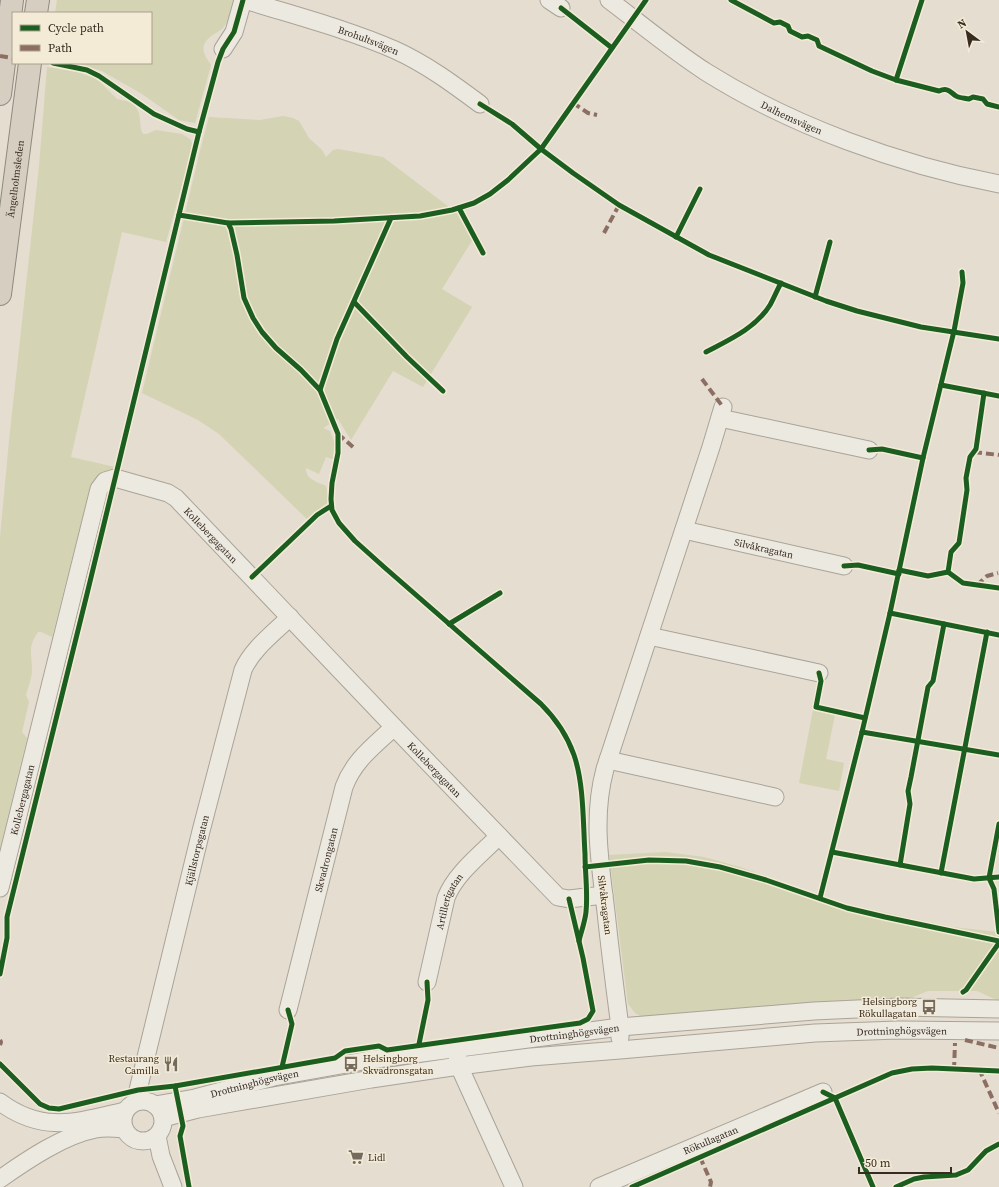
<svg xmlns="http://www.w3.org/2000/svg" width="999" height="1187" font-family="'Source Serif 4',serif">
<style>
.green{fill:#d4d3b3}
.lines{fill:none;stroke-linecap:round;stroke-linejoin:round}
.minor-casing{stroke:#aaa398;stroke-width:19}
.highway-casing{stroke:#8f887f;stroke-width:24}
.minor{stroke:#ece9e1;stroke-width:17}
.highway{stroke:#d6cec1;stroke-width:22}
.quiet{stroke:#8d6e63;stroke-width:4;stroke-dasharray:8 4;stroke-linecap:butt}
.cycleway-casing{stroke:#f4ebd7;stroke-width:8}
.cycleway{stroke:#1b5e20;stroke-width:5}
.labels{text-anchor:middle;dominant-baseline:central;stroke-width:3;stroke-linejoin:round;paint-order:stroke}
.street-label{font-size:10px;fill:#382c21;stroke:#f4ebd7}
.poi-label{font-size:10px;fill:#382c21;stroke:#f4ebd7;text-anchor:end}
</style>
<rect width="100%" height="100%" fill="#e4ddd0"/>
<g class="green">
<path d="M57,0H236C233,10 229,21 222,29C220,31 217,32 214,34C199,44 202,52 211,65L195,123L179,120L142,94L102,71L76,63H151V13H55Z"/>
<path d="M47,67L77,72L94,78L100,82L117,99L130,102C145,113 137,122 143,134H147L156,130L182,134L190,139L193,145L166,242L122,232L71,457L115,467C104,475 100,472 91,484L52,637L41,632H38C27,648 32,653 32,670C32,678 28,687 26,695L29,702L22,732L27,738L0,848V537L9,441L39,166Z"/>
<path d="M283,116L293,118L299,121L309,138L322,150L326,157L333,150L338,149L383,157L457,213L473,239L442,289L472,307L423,387L393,371L351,440L338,419L323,428L330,431L334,442L333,459L326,457L319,474L306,468C305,479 317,482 326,486L329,501L308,520L219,434L198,420L142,393L200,151L209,117L260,120Z"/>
<path d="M813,710L835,715L826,759L844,763L839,791L799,783Z"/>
<path d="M666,852L704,857L740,867L837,902L952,927L999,932V1001L977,991H928L903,1001L646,1019L635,1013L628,1004L609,855Z"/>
</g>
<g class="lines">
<defs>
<g id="minor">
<path id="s1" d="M245,0C296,16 347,29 395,50C426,64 453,84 480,104"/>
<path d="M549,0L561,8"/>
<path id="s2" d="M609,0C641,24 672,50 706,72C792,126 900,165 999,184"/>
<path d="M223,49L234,32L243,0"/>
<path d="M720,418L869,450"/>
<path id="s3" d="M684,530L844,566"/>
<path d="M649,636L819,673"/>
<path d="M608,760L775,797"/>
<path id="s4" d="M0,888L99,489L105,481L115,478L168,493L176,498L394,727L558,897L569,899L604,895"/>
<path id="s5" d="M427,982L446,898C455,874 481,854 499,836"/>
<path id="s6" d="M288,1010L344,787C354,760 374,746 394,727"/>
<path d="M620,1038V1027C615,989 610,950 606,912C600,863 592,817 605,769L711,447L723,407"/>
<path d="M457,1055L459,1066L514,1187"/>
<circle cx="143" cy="1121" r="20"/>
<path id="s7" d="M140,1101L138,1090L201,831L243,670C252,649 274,633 290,617"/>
<path d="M0,1102C43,1134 77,1122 125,1111"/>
<path id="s8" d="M155,1105L195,1098L274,1077L369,1060L620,1027L814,1011L900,1007L999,1009"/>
<path id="s9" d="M163,1118L198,1109L371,1079L459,1066L531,1057L620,1050L815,1033L898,1030L999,1031"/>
<path d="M157,1136L161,1156L173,1187"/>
<path d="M0,1179C27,1160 64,1135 96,1129C105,1127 114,1128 124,1129"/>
<path id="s10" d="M599,1187L823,1092"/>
</g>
<g id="highway">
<path d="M36,13L38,0"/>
<path d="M0,94L12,0"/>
<path id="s11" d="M0,294L30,63"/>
</g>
</defs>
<use href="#minor" class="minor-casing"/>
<use href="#highway" class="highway-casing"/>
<use href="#minor" class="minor"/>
<use href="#highway" class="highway"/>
<g class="quiet">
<path d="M0,56L13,58"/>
<path d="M573,103L588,113L597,115"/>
<path d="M604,233L619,205"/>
<path d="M702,379L723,407"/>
<path d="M338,434L353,447"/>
<path d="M974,452L999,455"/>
<path d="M977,585L987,576L998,573"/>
<path d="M0,1040L1,1042L0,1045"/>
<path d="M965,1040L999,1048"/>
<path d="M979,1069L999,1113"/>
<path d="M954,1070L955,1043"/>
<path d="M700,1157L711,1182L710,1187"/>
</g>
<defs>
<g id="cycleway">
<path d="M731,0L774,23L780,22L788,26L790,31L802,37L808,36L817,40L819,46L872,71L896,80L939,91C948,87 950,92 956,96C959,98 965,98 969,99L973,97L983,99L987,104L999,107"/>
<path d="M561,8L612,48"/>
<path d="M53,63L87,70L99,76L154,114L187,129L199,132"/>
<path d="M896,80L922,0"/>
<path d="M480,104L512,124L541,149L573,173L619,205L709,255L826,301L857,311L921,327L999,339"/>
<path d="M459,208L483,253"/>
<path d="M179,215L228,223L231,229L237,255L244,298L253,318L262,332L276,348L301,370L320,390L338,434V453L332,483L331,499L332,510L339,523L355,541L384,567L541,704C556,719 567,735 574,755C584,784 583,823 585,854C585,873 588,893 586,912C585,922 581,932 579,941"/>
<path d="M228,223L334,221L420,216L452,210L474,203L490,194L508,180L541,149L646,0"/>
<path d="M676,237L700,189"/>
<path d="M815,297L830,242"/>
<path d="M354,302L407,357L443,391"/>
<path d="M706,352C729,340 756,328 770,305C774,298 777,290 781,283"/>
<path d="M941,385L999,396"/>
<path d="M320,390L337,339L391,218"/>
<path d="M984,393L976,449L970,457L966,478L967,490L959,543L951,552L948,572L963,583L999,588"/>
<path d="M869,450L882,449L923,458"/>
<path d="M844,566L858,565L899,574"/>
<path d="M899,570L928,576L948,572"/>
<path d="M252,577L317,515L331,506"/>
<path d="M890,613L999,635"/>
<path d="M449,624L500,593"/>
<path d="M819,673L821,681L816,707L865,718"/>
<path d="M862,732L999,755"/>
<path d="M999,824L989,878L994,889L999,932"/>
<path d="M832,852L974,879L999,877"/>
<path d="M900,865L910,804L908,791L911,777L928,687L933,681L944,624"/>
<path d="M585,867L649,860L686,861L720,867L766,880L847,908L885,917L999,941"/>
<path d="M941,873L987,632"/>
<path d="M820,898L862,732L890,613L923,458L954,331L963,283L962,272"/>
<path d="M0,974L7,938V917L87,594L199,132L218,62L223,49L234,32L243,0"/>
<path d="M963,992L966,990L999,943"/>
<path d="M419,1044L428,1000L427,982"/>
<path d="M0,1064L40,1104L49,1108L59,1109L138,1090L175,1086L335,1058L345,1051L379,1046L387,1050L580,1023L588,1019L593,1011L583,958L569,899"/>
<path d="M282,1067L292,1024L288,1010"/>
<path d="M175,1086L183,1126L180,1136L189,1187"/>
<path d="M823,1092L835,1098L873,1187"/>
<path d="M632,1187L892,1073L912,1069L932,1068L999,1071"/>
<path d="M896,1187L914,1179L924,1177L956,1175L968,1170L986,1151L999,1144"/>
</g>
</defs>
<use href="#cycleway" class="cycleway-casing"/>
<use href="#cycleway" class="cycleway"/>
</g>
<defs>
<symbol id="bus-bare" viewBox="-9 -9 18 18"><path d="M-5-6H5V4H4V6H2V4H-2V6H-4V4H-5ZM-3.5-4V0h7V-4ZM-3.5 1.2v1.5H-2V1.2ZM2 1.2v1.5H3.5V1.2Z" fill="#746a5e" stroke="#f4ebd7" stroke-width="2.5" paint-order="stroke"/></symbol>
<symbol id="restaurant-bare" viewBox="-9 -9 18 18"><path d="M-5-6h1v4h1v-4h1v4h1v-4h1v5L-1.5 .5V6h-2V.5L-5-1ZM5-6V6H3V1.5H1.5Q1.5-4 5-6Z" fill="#746a5e" stroke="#f4ebd7" stroke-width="2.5" paint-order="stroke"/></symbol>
<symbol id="supermarket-bare" viewBox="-9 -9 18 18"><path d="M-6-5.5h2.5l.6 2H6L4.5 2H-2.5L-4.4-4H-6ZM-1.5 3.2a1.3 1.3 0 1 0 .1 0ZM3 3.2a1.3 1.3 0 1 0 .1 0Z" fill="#746a5e" stroke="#f4ebd7" stroke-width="2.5" paint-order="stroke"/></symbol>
</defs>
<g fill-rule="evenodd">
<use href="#bus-bare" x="918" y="996" width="22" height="22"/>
<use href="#restaurant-bare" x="160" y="1053" width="22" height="22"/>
<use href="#bus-bare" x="340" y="1053" width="22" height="22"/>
<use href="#supermarket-bare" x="345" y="1146" width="22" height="22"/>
</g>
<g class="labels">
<g class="street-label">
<text stroke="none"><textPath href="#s1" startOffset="130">Brohultsvägen</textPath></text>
<text stroke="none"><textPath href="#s2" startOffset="218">Dalhemsvägen</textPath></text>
<text stroke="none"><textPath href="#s11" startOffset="116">Ängelholmsleden</textPath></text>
<text stroke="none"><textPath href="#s4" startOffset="547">Kollebergagatan</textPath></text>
<text stroke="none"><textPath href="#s3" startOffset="82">Silvåkragatan</textPath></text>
<text stroke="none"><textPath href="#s4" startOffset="871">Kollebergagatan</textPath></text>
<text stroke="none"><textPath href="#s4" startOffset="91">Kollebergagatan</textPath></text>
<text stroke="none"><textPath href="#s7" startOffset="258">Kjällstorpsgatan</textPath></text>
<text stroke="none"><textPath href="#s6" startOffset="155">Skvadrongatan</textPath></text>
<text stroke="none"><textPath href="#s5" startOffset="84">Artillerigatan</textPath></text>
<text transform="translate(605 905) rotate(83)">Silvåkragatan</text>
<text stroke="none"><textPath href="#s9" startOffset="745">Drottninghögsvägen</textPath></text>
<text stroke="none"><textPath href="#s8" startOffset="426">Drottninghögsvägen</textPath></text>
<text stroke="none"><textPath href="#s8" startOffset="102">Drottninghögsvägen</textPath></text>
<text stroke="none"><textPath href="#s10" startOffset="121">Rökullagatan</textPath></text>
</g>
<g class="poi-label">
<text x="917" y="1001">Helsingborg<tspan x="917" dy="12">Rökullagatan</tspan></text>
<text x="159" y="1058">Restaurang<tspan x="159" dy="12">Camilla</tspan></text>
<text x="363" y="1058" text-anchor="start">Helsingborg<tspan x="363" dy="12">Skvadronsgatan</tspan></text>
<text x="368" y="1157" text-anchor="start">Lidl</text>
</g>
</g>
<rect x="12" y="12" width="140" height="52" fill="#f4ebd7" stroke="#a99f8e"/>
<rect x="20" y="25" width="20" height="6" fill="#1b5e20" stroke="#a99f8e"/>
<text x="48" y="32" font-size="12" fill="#382c21">Cycle path</text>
<rect x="20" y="45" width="20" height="6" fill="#8d6e63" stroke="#a99f8e"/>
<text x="48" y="52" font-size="12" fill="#382c21">Path</text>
<g transform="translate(967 32) rotate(328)" stroke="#f4ebd7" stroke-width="3" paint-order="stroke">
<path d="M0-3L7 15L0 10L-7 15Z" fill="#382c21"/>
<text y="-6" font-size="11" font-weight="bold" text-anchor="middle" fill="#382c21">N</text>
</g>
<path d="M859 1167v6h92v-6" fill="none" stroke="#382c21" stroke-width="2"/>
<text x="865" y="1167" font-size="12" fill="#382c21" stroke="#f4ebd7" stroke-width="3" paint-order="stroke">50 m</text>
</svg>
